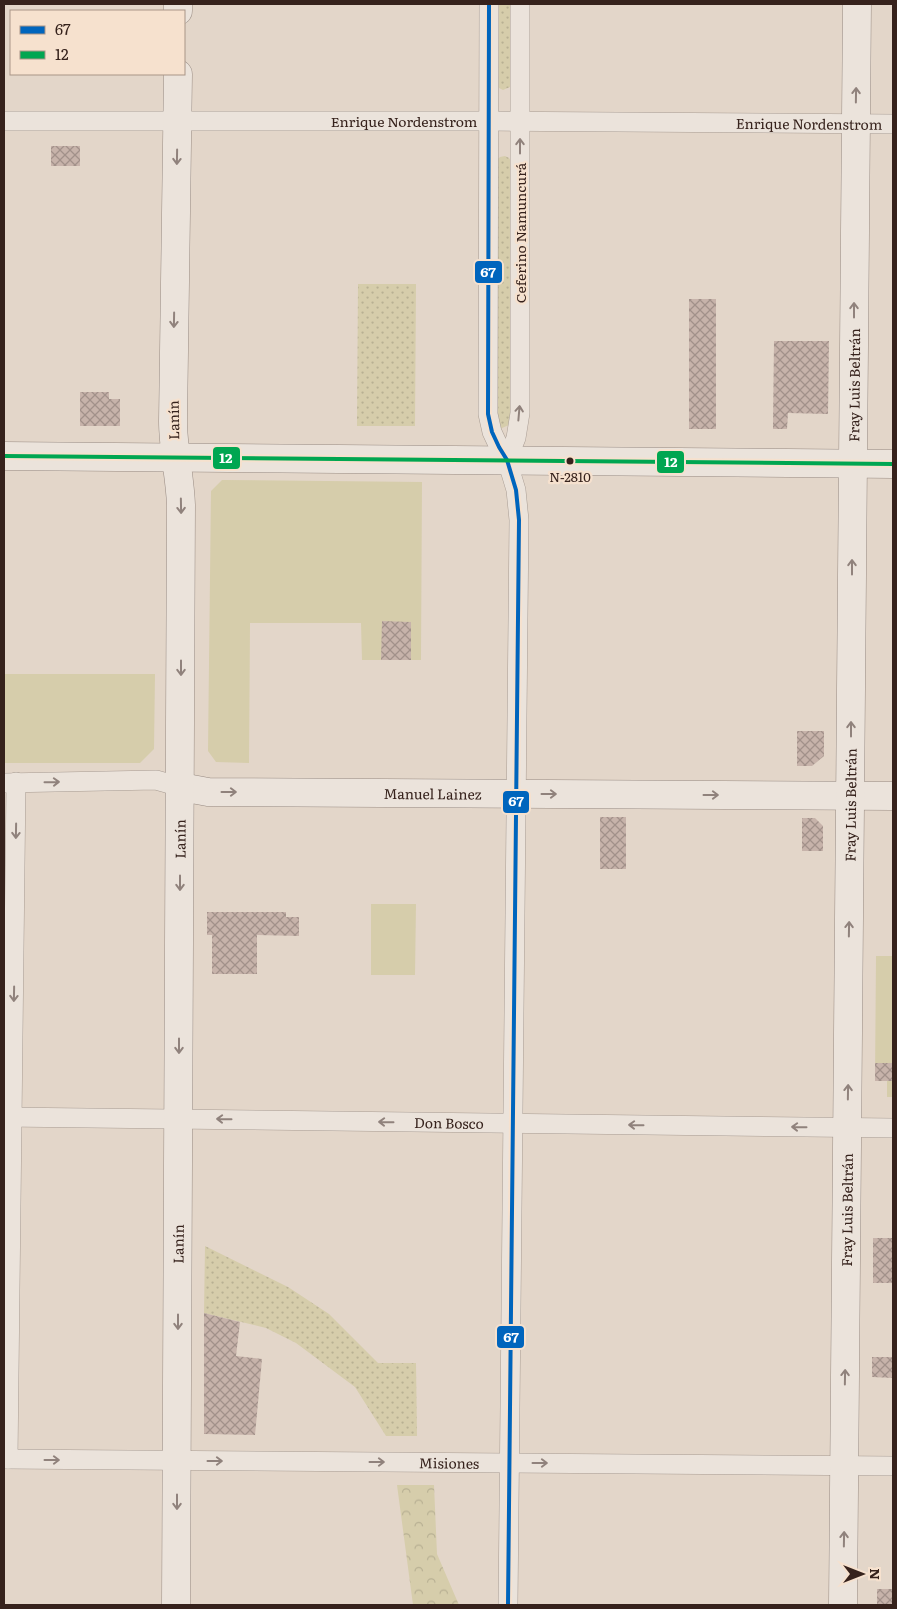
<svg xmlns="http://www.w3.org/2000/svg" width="897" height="1609" font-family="Literata,serif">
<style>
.grass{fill:url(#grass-dots)}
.forest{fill:url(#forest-crowns)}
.pitch{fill:#d6cdab}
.building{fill:url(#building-cross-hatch)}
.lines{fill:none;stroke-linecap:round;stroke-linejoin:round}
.street-casing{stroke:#a89c93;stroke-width:20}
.secondary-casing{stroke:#988b83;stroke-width:29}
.street{stroke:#ebe3db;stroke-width:19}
.secondary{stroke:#ebe3db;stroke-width:28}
.bus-1-casing{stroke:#f6e1ce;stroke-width:8}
.bus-2-casing{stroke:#f6e1ce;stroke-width:8}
.bus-1{stroke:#0065bd;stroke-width:4}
.bus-2{stroke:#00a651;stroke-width:4}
.oneway{stroke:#90827c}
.bus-dot{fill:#36221c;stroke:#f6e1ce;stroke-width:2}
.labels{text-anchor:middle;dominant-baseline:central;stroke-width:4.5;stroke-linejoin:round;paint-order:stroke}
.bus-label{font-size:13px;fill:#36221c;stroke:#f6e1ce}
.street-label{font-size:14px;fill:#36221c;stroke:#f6e1ce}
.line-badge{stroke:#f6e1ce;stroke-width:2}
.badge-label{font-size:14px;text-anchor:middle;font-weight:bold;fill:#fff}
</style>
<defs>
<pattern id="grass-dots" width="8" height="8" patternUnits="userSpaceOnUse" patternTransform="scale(1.25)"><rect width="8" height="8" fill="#d6cdab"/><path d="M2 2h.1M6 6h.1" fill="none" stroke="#b8b093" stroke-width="1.8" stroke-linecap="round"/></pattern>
<pattern id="forest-crowns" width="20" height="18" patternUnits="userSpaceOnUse" patternTransform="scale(1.25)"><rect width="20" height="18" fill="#d6cdab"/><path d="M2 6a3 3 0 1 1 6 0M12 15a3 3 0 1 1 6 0" fill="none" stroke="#b8b093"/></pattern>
<pattern id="building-cross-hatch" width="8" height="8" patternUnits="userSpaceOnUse" patternTransform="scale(1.25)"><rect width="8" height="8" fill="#c7b3aa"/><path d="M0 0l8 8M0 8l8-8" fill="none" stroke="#a2918a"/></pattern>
</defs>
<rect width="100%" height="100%" fill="#e3d6c9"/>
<g class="grass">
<path d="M496,4H511V82L510,87L503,90L499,88L496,84Z"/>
<path d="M505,156L509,158L512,163L510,420L509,425L502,428L496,425L497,160L500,157Z"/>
<path d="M358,284H416L415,426H357Z"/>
<path d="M205,1246L288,1287L329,1314L378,1363H416L417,1436H386L355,1387L296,1343L266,1328L204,1313Z"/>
</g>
<path class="forest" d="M397,1485H434L437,1554L459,1605H413Z"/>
<g class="pitch">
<path d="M222,480L422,482L421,660H362L361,623H250L249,763L216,762L208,751L211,491Z"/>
<path d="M4,674H155L154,749L140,763H4Z"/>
<path d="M371,904H416L415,975H371Z"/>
<path d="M876,956H893V1097H887V1081H875Z"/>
</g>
<g class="building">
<rect x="51" y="146" width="29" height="20"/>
<rect x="689" y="299" width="27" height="130"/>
<path d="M774,341H829L828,414L788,413L787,429H773Z"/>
<path d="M80,392H109V399H120V426H80Z"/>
<path d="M382,621L411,622V660H381Z"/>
<path d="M797,731H824V756L812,766H797Z"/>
<rect x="600" y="817" width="26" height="52"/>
<path d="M802,818H815L823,826V851H802Z"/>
<path d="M207,912H286V917H299V936L257,935V974H212V935H207Z"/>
<rect x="875" y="1063" width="18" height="18"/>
<rect x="873" y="1238" width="20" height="45"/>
<path d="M204,1313L240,1322L236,1356L262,1359L255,1435L204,1434Z"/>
<path d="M872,1357H893V1378L872,1377Z"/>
<rect x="877" y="1589" width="16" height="16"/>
</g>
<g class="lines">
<defs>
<g id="street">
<path d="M489,4L488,414L492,432L499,447L507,460L516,490L519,520L508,1605"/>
<path id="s1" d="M4,121H489L893,124"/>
<path d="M507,460L516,438L520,413V4"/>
<path d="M5,783L156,780L181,787"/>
<path id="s2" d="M4,1117L893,1128"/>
<path id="s3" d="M4,1459L893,1466"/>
<path d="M8,1459L16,782"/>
</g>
<g id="secondary">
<path d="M178,11V4"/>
<path d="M4,456L893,464"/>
<path id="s4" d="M181,787L208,792L893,796"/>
<path id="s5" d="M176,1605L181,505C180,477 173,449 173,421L178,74"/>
<path id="s6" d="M843,1605L857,4"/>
</g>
</defs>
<use href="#street" class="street-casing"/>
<use href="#secondary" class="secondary-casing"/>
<use href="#street" class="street"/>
<use href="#secondary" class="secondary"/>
<defs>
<path id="bus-1" d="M489,4L488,414L492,432L499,447L507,460L516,490L519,520L508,1605"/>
<path id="bus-2" d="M4,456L893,464"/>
</defs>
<use href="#bus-1" class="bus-1-casing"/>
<use href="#bus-2" class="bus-2-casing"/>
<use href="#bus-1" class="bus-1"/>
<use href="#bus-2" class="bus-2"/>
</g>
<defs><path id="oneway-shaft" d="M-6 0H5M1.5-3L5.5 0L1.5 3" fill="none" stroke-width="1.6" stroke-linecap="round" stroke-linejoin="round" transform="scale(1.25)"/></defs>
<g class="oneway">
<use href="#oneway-shaft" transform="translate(856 95) rotate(-89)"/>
<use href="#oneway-shaft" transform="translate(520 146) rotate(-90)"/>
<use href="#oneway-shaft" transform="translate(177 157) rotate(91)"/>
<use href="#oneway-shaft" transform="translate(854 310) rotate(-90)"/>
<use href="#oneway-shaft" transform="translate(174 320) rotate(91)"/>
<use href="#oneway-shaft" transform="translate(519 413) rotate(-85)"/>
<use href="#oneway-shaft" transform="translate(181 506) rotate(89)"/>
<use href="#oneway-shaft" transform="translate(852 567) rotate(-90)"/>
<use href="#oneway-shaft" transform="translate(181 668) rotate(90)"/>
<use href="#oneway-shaft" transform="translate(851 729) rotate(-90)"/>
<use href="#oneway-shaft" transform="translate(52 782) rotate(-1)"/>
<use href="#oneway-shaft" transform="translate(229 792)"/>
<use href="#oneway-shaft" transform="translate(549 794)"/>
<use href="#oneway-shaft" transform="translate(711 795)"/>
<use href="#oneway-shaft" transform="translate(16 831) rotate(91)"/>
<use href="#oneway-shaft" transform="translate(180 883) rotate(90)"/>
<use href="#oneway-shaft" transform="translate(849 929) rotate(-89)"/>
<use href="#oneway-shaft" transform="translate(14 994) rotate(91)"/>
<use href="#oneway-shaft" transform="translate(179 1046) rotate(90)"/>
<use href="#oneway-shaft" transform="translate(848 1092) rotate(-89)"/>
<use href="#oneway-shaft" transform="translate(224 1119) rotate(-179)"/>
<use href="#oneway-shaft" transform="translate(386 1122) rotate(-179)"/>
<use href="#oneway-shaft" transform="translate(636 1125) rotate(-179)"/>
<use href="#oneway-shaft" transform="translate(799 1127) rotate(-179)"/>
<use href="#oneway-shaft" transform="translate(178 1322) rotate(90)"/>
<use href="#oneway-shaft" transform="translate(845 1377) rotate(-89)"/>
<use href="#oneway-shaft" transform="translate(52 1460)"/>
<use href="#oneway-shaft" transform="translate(215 1461)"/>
<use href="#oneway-shaft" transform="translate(377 1462)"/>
<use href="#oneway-shaft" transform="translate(540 1463)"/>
<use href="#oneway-shaft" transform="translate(177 1502) rotate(90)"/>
<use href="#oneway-shaft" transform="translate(844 1539) rotate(-89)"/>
</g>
<circle class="bus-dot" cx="570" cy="461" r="4.5"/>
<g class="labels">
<g class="bus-label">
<text x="570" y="476">N-2810</text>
</g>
<g class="street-label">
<text stroke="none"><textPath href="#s1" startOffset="400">Enrique Nordenstrom</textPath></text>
<text stroke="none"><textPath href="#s1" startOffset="805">Enrique Nordenstrom</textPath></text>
<text transform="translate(520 233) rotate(-90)">Ceferino Namuncurá</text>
<text stroke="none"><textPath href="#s6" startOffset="1220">Fray Luis Beltrán</textPath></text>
<text transform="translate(173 420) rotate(-91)">Lanín</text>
<text stroke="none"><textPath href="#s4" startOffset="252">Manuel Lainez</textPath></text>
<text stroke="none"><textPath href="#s6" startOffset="800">Fray Luis Beltrán</textPath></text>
<text stroke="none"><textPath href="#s5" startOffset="766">Lanín</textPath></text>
<text stroke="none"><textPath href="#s2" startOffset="445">Don Bosco</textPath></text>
<text stroke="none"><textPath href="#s6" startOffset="395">Fray Luis Beltrán</textPath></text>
<text stroke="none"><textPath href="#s5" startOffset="361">Lanín</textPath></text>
<text stroke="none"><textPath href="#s3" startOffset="445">Misiones</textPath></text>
</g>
</g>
<g class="line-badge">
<rect x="474" y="260" width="29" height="24" rx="5" fill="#0065bd"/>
<rect x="212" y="446" width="29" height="24" rx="5" fill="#00a651"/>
<rect x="656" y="450" width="29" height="24" rx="5" fill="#00a651"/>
<rect x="502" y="790" width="28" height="24" rx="5" fill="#0065bd"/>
<rect x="496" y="1325" width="29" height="24" rx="5" fill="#0065bd"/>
</g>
<g class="badge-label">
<text x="488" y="277">67</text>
<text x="226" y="463">12</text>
<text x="671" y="467">12</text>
<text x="516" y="806">67</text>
<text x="511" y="1342">67</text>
</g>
<rect width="897" height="1609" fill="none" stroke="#36221c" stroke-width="10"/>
<rect x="10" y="10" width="175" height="65" fill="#f6e1ce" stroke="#a99587"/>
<rect x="20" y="26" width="25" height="8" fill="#0065bd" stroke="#a99587"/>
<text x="55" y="35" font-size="15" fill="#36221c">67</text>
<rect x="20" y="51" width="25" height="8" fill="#00a651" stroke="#a99587"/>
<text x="55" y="60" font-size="15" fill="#36221c">12</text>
<g transform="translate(862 1574) rotate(90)" stroke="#f6e1ce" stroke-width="4" paint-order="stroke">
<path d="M0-4L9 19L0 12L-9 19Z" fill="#36221c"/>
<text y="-8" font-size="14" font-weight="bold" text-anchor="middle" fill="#36221c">N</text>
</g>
</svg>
